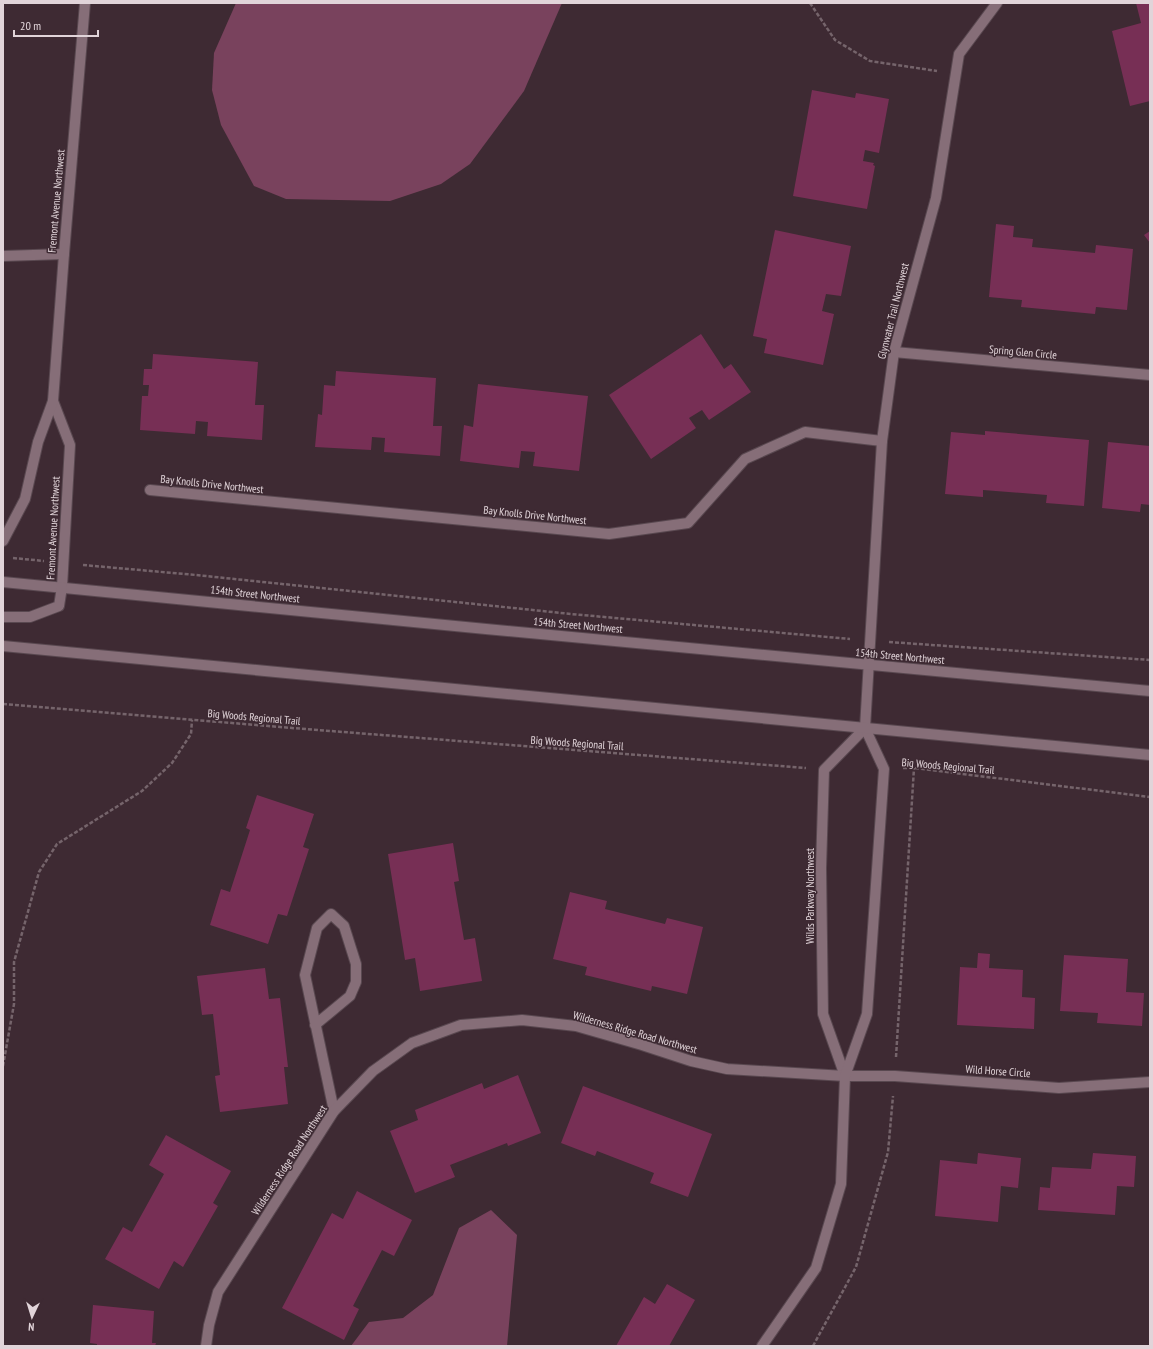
<svg xmlns="http://www.w3.org/2000/svg" width="1153" height="1349" font-family="'PT Sans Narrow',sans-serif">
<style>
.green{fill:#79425d}
.building{fill:#772f55}
.lines{fill:none;stroke-linecap:round;stroke-linejoin:round}
.lane-casing{stroke:#594850;stroke-width:12}
.street-casing{stroke:#594850;stroke-width:12}
.secondary-casing{stroke:#594850;stroke-width:12}
.path{stroke:#75646b;stroke-width:2.5;stroke-dasharray:4 2;stroke-linecap:butt}
.lane{stroke:#866e78;stroke-width:10}
.street{stroke:#866e78;stroke-width:10}
.secondary{stroke:#866e78;stroke-width:10}
.labels{text-anchor:middle;dominant-baseline:central;stroke-width:3;stroke-linejoin:round;paint-order:stroke}
.street-label{font-size:11px;fill:#e1d4d9;stroke:#3e2a33}
</style>
<rect width="100%" height="100%" fill="#3e2a33"/>
<g class="green">
<path d="M236,3H562L524,91L470,164L441,184L390,201L286,199L254,186L221,125L212,90L214,53Z"/>
<path d="M491,1210L517,1235L507,1346H351L369,1322L403,1318L433,1295L459,1228Z"/>
</g>
<g class="building">
<path d="M1136,3H1150V101L1130,106L1112,31L1141,23Z"/>
<path d="M812,90L855,98L856,93L889,99L879,153L865,150L863,161L874,163L873,165L875,166L867,209L793,196Z"/>
<path d="M996,224L1014,226L1013,237L1033,239L1032,247L1095,253L1096,245L1133,249L1127,310L1096,307L1095,314L1021,307L1022,300L989,297Z"/>
<path d="M775,230L851,246L841,296L826,294L822,311L834,314L823,365L764,353L767,339L753,336Z"/>
<path d="M1150,231V243L1144,235Z"/>
<path d="M701,334L724,369L731,364L751,392L709,420L702,410L689,418L696,428L651,459L609,395Z"/>
<path d="M153,354L258,362L255,405H264L262,440L207,436L208,422L196,421L195,434L140,430L142,396H148L149,385H143L144,369H152Z"/>
<path d="M336,371L436,378L433,426H442L440,456L384,452L385,438L372,437L371,450L315,447L318,414L322,415L324,385L335,386Z"/>
<path d="M478,384L588,396L579,471L533,466L535,452L521,451L519,468L460,461L464,425L473,427Z"/>
<path d="M985,431L1089,440L1084,506L1046,503L1047,495L983,490V497L945,494L951,432L985,435Z"/>
<path d="M1108,442L1150,446V505L1141,504L1140,512L1102,508Z"/>
<path d="M257,795L314,814L303,847L309,849L287,916L278,914L268,944L210,925L221,889L230,892L250,830L246,828Z"/>
<path d="M453,843L459,881L454,882L464,940L475,938L482,981L420,991L415,958L405,960L388,854Z"/>
<path d="M570,892L607,901L605,909L665,924L667,918L703,927L687,994L652,986L651,991L585,975L587,967L553,959Z"/>
<path d="M978,953L990,954L989,968L1023,970L1022,997L1035,998L1034,1029L957,1025L960,967L977,968Z"/>
<path d="M1064,955L1128,959L1126,992L1144,993L1142,1026L1097,1023L1098,1013L1060,1011Z"/>
<path d="M265,968L269,999L280,998L288,1067H284L288,1104L220,1112L215,1076L220,1075L213,1014L202,1015L197,976Z"/>
<path d="M518,1075L541,1133L508,1146L507,1143L450,1165L455,1177L415,1193L390,1131L418,1120L415,1110L482,1083L484,1089Z"/>
<path d="M583,1086L712,1134L688,1197L650,1183L654,1173L597,1151L595,1156L561,1143Z"/>
<path d="M166,1135L231,1171L213,1203L218,1206L183,1267L174,1261L159,1289L105,1259L123,1227L132,1232L164,1174L149,1165Z"/>
<path d="M978,1153L1021,1158L1018,1188L1001,1186L998,1222L935,1216L940,1160L977,1164Z"/>
<path d="M1093,1153L1136,1156L1134,1187L1117,1186L1115,1215L1038,1210L1040,1187L1050,1188L1052,1167L1091,1169Z"/>
<path d="M357,1191L412,1220L394,1256L382,1250L353,1306L359,1309L344,1340L282,1308L332,1213L343,1219Z"/>
<path d="M667,1284L695,1300L669,1346H616L644,1297L655,1304Z"/>
<path d="M93,1305L154,1311L152,1343H156L155,1346H97V1344L90,1343Z"/>
</g>
<g class="lines">
<defs>
<path id="lane" d="M315,1025L350,996L356,982V964L344,926L331,914L317,928L305,975L334,1111"/>
<g id="street">
<path d="M3,256L64,254"/>
<path d="M894,352L1150,375"/>
<path d="M53,401L70,445L62,587"/>
<path d="M150,490L609,534L688,523L745,459L805,432L882,441"/>
<path d="M3,541L25,499L38,442L53,401L64,254L85,3"/>
<path d="M845,1076L823,1014L821,868L824,770L865,728"/>
<path d="M206,1346L209,1325L218,1292L334,1111L373,1071L412,1043L461,1025L522,1020L576,1026L642,1045L691,1061L727,1069L845,1076H895L1059,1088L1150,1082"/>
<path d="M762,1346L816,1268L841,1184L845,1076L867,1014L884,769L865,728L882,441L894,352L936,198L959,54L997,3"/>
</g>
<g id="secondary">
<path d="M3,582L486,629L1150,691"/>
<path d="M3,617H30L59,606L62,587"/>
<path d="M3,646L1150,755"/>
</g>
</defs>
<use href="#lane" class="lane-casing"/>
<use href="#street" class="street-casing"/>
<use href="#secondary" class="secondary-casing"/>
<g class="path">
<path d="M810,3L835,40L870,61L937,71"/>
<path d="M13,558L44,561"/>
<path d="M83,565L196,575L571,614L850,639"/>
<path d="M889,642L1150,660"/>
<path d="M3,704L292,728L806,768"/>
<path d="M903,768H914L1150,797"/>
<path d="M896,1057L914,768"/>
<path d="M3,1066L14,1004V962L39,872L57,844L142,791L172,763L191,734L192,720"/>
<path d="M813,1346L856,1267L888,1152L893,1096"/>
</g>
<use href="#lane" class="lane"/>
<use href="#street" class="street"/>
<use href="#secondary" class="secondary"/>
</g>
<g class="labels">
<g class="street-label">
<text transform="translate(56 201) rotate(-85)">Fremont Avenue Northwest</text>
<text transform="translate(893 311) rotate(-76)">Glynwater Trail Northwest</text>
<text transform="translate(1023 352) rotate(5)">Spring Glen Circle</text>
<text transform="translate(212 484) rotate(6)">Bay Knolls Drive Northwest</text>
<text transform="translate(535 515) rotate(6)">Bay Knolls Drive Northwest</text>
<text transform="translate(53 528) rotate(-87)">Fremont Avenue Northwest</text>
<text transform="translate(255 594) rotate(6)">154th Street Northwest</text>
<text transform="translate(578 625) rotate(5)">154th Street Northwest</text>
<text transform="translate(900 656) rotate(5)">154th Street Northwest</text>
<text transform="translate(254 717) rotate(5)">Big Woods Regional Trail</text>
<text transform="translate(577 743) rotate(4)">Big Woods Regional Trail</text>
<text transform="translate(948 766) rotate(5)">Big Woods Regional Trail</text>
<text transform="translate(810 896) rotate(-90)">Wilds Parkway Northwest</text>
<text transform="translate(635 1032) rotate(16)">Wilderness Ridge Road Northwest</text>
<text transform="translate(998 1071) rotate(4)">Wild Horse Circle</text>
<text transform="translate(289 1160) rotate(-57)">Wilderness Ridge Road Northwest</text>
</g>
</g>
<rect width="1153" height="1349" fill="none" stroke="#e1d4d9" stroke-width="8"/>
<g transform="translate(32 1317) rotate(184)" stroke="#3e2a33" stroke-width="3" paint-order="stroke">
<path d="M0-3L7 15L0 10L-7 15Z" fill="#e1d4d9"/>
<text y="-6" font-size="11" font-weight="bold" text-anchor="middle" fill="#e1d4d9">N</text>
</g>
<path d="M14 30v6h84v-6" fill="none" stroke="#e1d4d9" stroke-width="2"/>
<text x="20" y="30" font-size="12" fill="#e1d4d9" stroke="#3e2a33" stroke-width="3" paint-order="stroke">20 m</text>
</svg>
